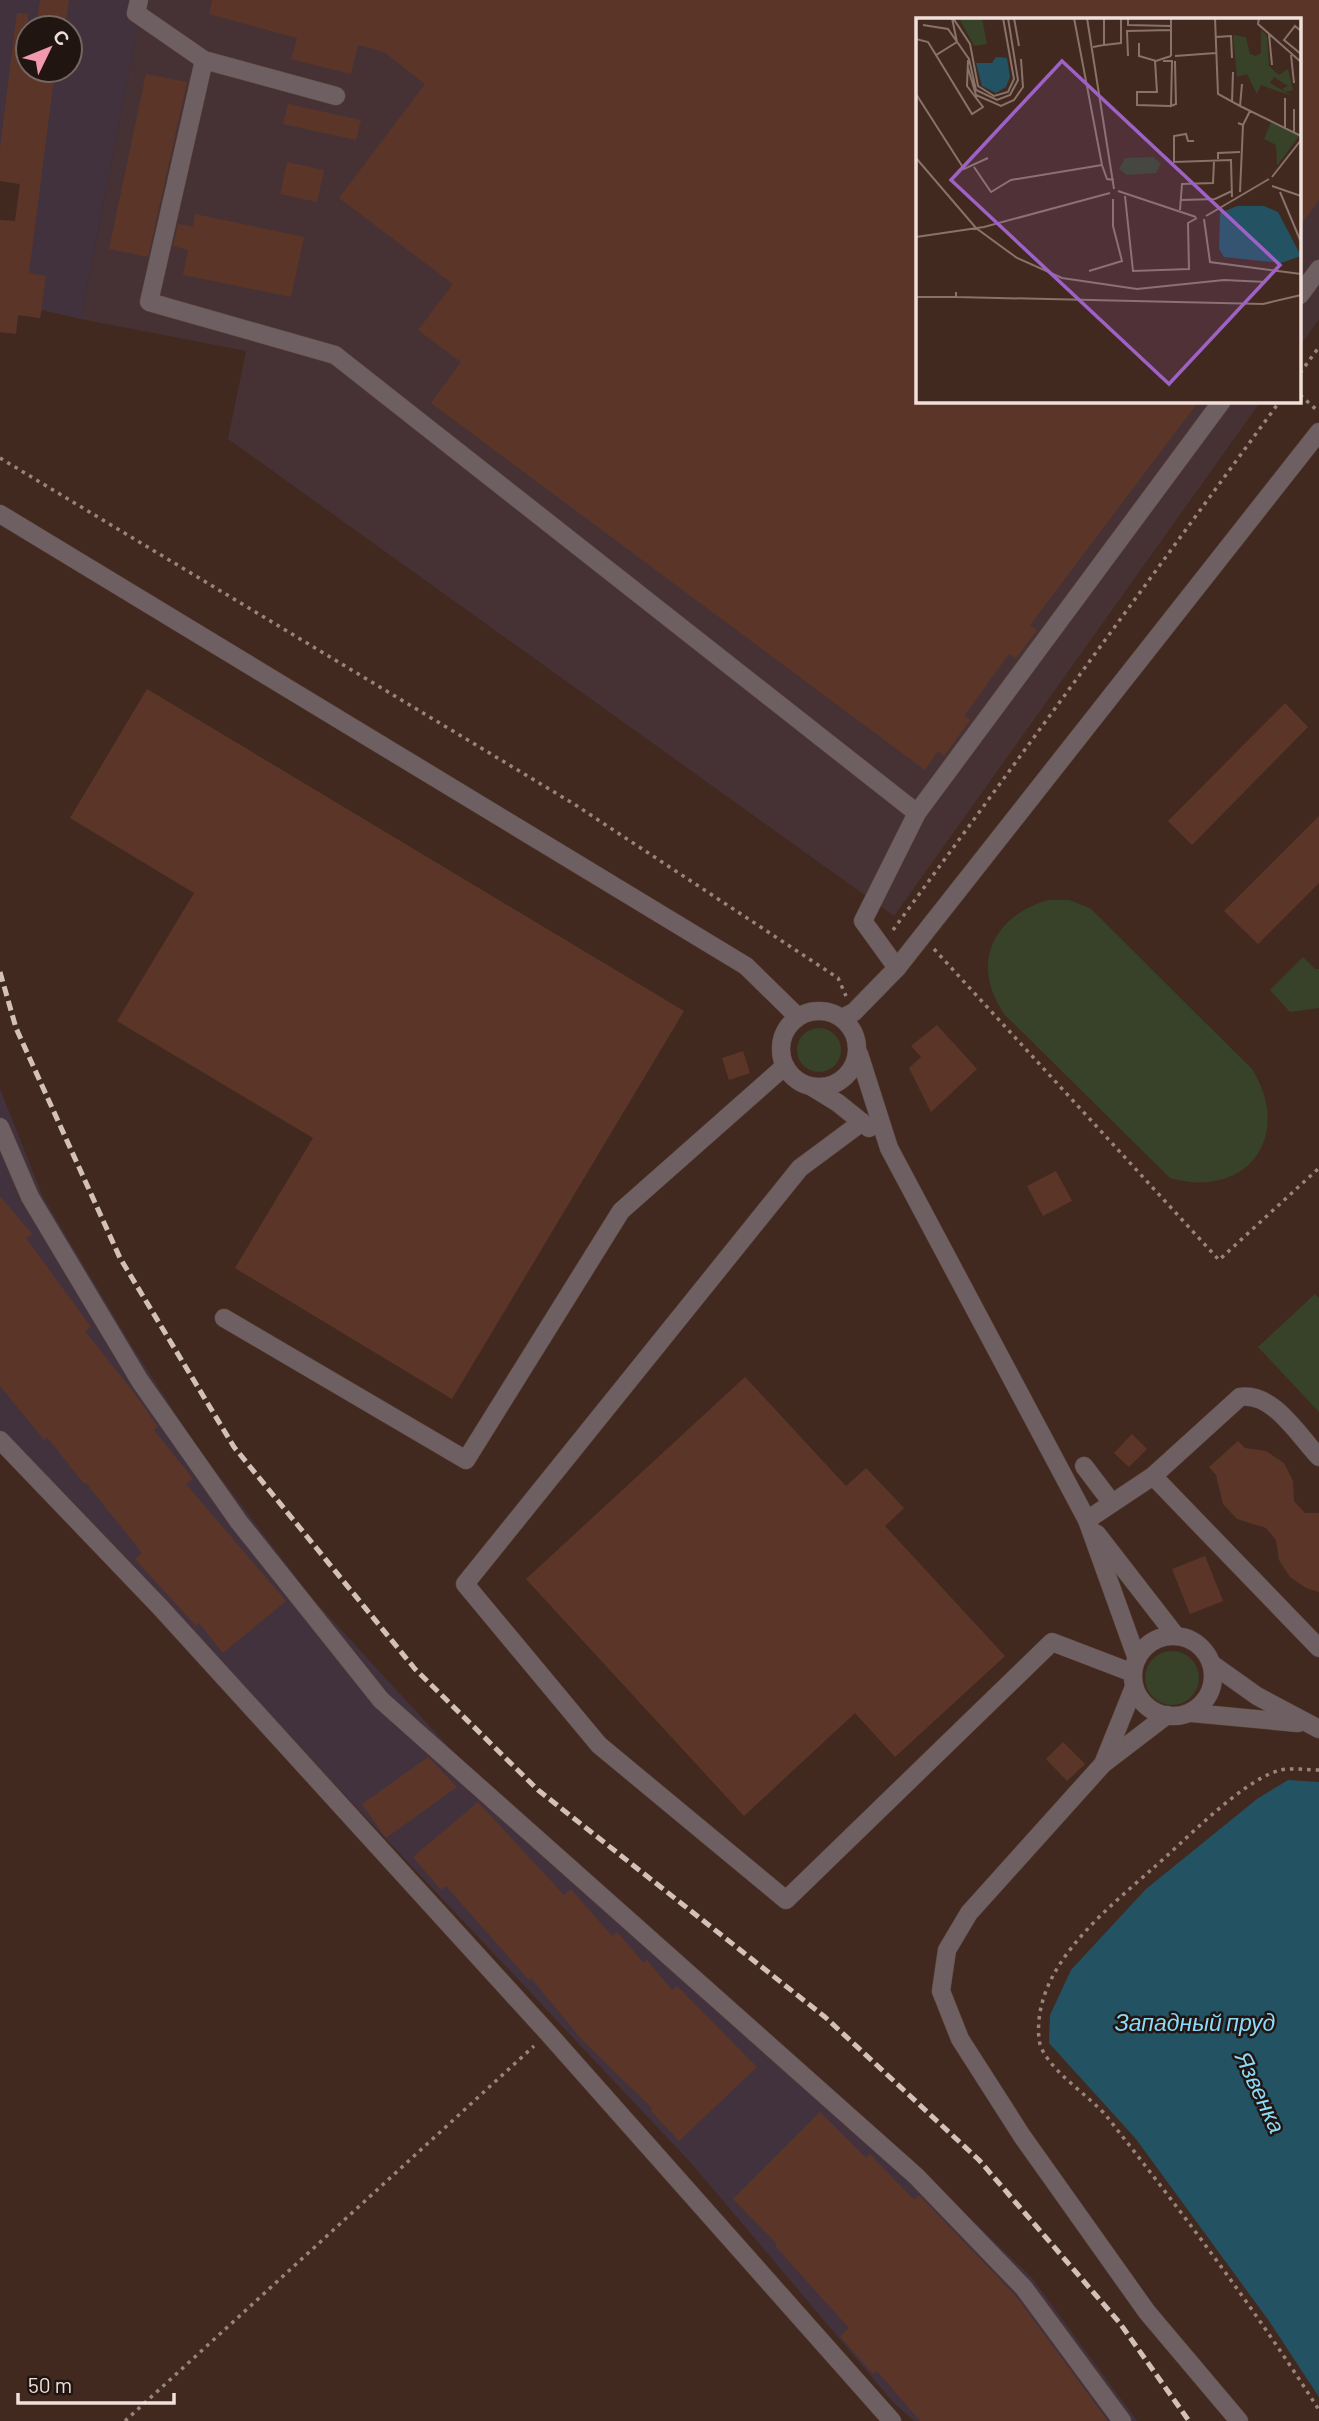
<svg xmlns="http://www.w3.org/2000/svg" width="1319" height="2421" font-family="Barlow,sans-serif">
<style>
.commercial{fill:#463234}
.industrial{fill:#42323e;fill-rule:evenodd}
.green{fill:#374229}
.water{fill:#235263}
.building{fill:#5b3628}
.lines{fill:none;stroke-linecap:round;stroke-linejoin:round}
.minor-casing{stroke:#5e463d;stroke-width:19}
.path{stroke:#99847c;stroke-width:3.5;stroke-dasharray:3.5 5;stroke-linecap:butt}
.minor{stroke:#6e5f62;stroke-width:18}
.rail{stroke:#d2c0b9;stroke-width:5;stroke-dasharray:10 5;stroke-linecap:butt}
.labels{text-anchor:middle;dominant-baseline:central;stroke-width:5;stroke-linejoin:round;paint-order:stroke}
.water-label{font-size:23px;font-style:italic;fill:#8cdafa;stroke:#211511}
.inset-road{fill:none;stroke:#88726a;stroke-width:2}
.view{fill:#9e62c7;fill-opacity:0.15;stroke:#9e62c7;stroke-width:3.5}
.inset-edge{fill:none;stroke:#f1e0da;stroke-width:3.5}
</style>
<rect width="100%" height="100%" fill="#42291f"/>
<path class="commercial" d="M143,0H1319V319L1300,346V19H918V401H1261L894,916L228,439L246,351L81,319Z"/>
<g class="industrial">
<path d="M0,0H143L81,319L42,310L40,318L18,315L16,334L6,292L20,184L0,181ZM28,28H70V70H28Z"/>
<path d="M0,1089L43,1197L130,1343L195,1444L311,1597L581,1891L943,2192L1032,2278L1137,2421H914L892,2401L692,2164L0,1429Z"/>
</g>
<g class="green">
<path d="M1048,900H1069L1090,908L1252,1069C1294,1136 1247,1200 1170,1178L1005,1015C970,965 991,917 1048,900Z"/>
<path d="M1303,957L1315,969H1319V1008L1290,1012L1270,990Z"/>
<circle cx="819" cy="1050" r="22"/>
<path d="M1315,1294L1319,1298V1412L1258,1347Z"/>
<circle cx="1172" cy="1678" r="27"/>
</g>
<path class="water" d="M1288,1780L1319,1782V2397L1269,2321L1136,2139L1049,2043L1050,2015L1071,1970L1146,1889L1257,1799Z"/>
<g class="building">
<path d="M40,0H69L66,20H61L60,28H36Z"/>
<path d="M212,0H1319V200L1300,226V19H918V401H1199L1030,625L1037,630L1016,658L1009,654L964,716L970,720L944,756L938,751L925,770L431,403L461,362L418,330L453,284L339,198L425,84L384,52L358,45L351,74L291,59L297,38L209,14Z"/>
<path d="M17,13L28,14V70H55L29,273L46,276L40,318L18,315L16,334L0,332V220L15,221L20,184L0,181V149Z"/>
<path d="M146,74L187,82L148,257L109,249Z"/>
<path d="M288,104L361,120L356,140L283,124Z"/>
<path d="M287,162L324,170L317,202L280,194Z"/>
<path d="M195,214L304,237L291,297L183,275L188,250L173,246L178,224L193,227Z"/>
<path d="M147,689L684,1011L452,1399L235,1268L313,1138L117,1021L194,893L70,818Z"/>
<path d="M1285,703L1308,727L1192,845L1168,821Z"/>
<path d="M1319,816V883L1258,944L1224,911Z"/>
<path d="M937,1025L977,1069L931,1112L909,1068L921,1057L911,1046Z"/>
<path d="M743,1051L750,1073L729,1080L722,1058Z"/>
<path d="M1056,1171L1072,1201L1043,1216L1027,1186Z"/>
<path d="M0,1196L32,1234L26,1238L91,1327L85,1331L138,1398L158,1427L154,1430L193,1479L186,1484L286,1601L223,1653L199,1623L196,1626L135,1559L142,1553L86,1483L84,1484L47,1437L44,1440L0,1386Z"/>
<path d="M745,1377L846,1486L866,1468L904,1508L885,1526L1005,1656L895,1757L855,1713L744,1816L526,1579Z"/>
<path d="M1132,1434L1147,1449L1129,1467L1114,1453Z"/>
<path d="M1238,1441L1245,1448L1266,1451L1284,1463L1293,1481L1294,1501L1305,1513H1319V1592L1306,1588L1290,1577L1279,1560L1276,1540L1266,1528L1237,1519L1223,1504L1216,1475L1209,1467Z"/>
<path d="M1205,1556L1223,1601L1190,1614L1172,1569Z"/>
<path d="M1063,1742L1085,1764L1067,1781L1046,1759Z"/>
<path d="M428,1757L457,1787L386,1838L362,1804Z"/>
<path d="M478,1802L564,1895L571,1889L612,1936L617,1932L644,1963L647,1960L672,1990L677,1986L757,2067L679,2141L651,2111L653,2109L583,2041L531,1978L529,1980L446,1886L441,1890L413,1857Z"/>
<path d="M820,2112L866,2158L870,2154L914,2200L919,2195L1015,2295L1108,2421H920L877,2371L873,2374L840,2336L849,2328L775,2246L777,2244L733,2199Z"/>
</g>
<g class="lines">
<defs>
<g id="minor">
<path d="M139,0L136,13L204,60L336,96"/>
<path d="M204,60L149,302L335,355L917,813"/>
<path d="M1300,295L1319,269"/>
<path d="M0,514L746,966L798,1017"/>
<path d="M897,968L863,921L917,813L1222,401"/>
<circle cx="819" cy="1049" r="38"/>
<path d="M842,1018L854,1012L897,968L1319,432"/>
<path d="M859,1054L889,1148L1087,1520L1137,1659"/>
<path d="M812,1087L838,1103L869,1128"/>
<path d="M862,1122L800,1168L465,1584L599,1745L786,1900L1052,1642L1133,1673"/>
<path d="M0,1127L30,1197L140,1381L239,1522L381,1700L916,2176L1024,2288L1122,2421"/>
<path d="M224,1318L466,1460L621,1211L785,1066"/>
<path d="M0,1440L160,1607L548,2033L892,2421"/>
<path d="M1084,1466L1112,1503"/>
<path d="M1153,1476L1319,1648"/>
<path d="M1087,1520L1153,1476L1240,1397C1273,1392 1298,1435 1319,1457"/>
<path d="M1097,1534L1176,1636"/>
<circle cx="1173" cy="1676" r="40"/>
<path d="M1212,1664L1257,1696L1319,1729"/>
<path d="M1192,1713L1298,1723"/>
<path d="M1167,1715L1103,1764L969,1913L947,1950L941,1991L960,2039L1022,2136L1147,2312L1239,2421"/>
<path d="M1103,1764L1134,1687"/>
</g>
</defs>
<use href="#minor" class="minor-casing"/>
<g class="path">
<path d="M1300,373L1319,347"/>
<path d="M1300,395L1319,412"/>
<path d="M0,458L574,804L838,978L846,996"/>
<path d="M893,930L1280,401"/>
<path d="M934,949L1219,1260L1319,1168"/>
<path d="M1319,1770C1307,1770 1288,1767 1277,1771C1238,1784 1184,1842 1152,1869C1104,1912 1032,1968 1039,2039C1042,2067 1091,2096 1108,2118C1182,2212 1255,2309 1319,2410"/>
<path d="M125,2421L534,2046"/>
</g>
<use href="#minor" class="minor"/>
<path class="rail" d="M0,972L16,1028L120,1258L234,1447L415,1669L538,1790L825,2017L979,2160L1119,2322L1189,2421"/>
</g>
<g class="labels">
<g class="water-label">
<text x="1195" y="2022">Западный пруд</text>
<text transform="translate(1261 2092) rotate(65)">Язвенка</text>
</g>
</g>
<g transform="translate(916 18)">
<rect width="385" height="385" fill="#42291f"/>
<path d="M43,0H66L71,26L58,28ZM345,12L351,18L353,48L363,57L372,51L377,72L370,74L366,71L372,68L358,59L354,65L376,78L345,67L341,76L331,56L321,59L317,17L330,19L334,36L340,38L345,35ZM355,104L383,118L361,148L360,127L348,121ZM237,139L245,146L240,155L211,157L203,151L209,140Z" fill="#374229"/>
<path d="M80,39L91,40L94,59L90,69L80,75L66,68L60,45H76ZM321,188H348L362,194L385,238L365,245L308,239L303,231L304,195Z" fill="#235263"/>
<path class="inset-road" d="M36,0L41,24M37,0L54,26L62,68L78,78L92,74L98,61L87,0M98,0L103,28M158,0L186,147L191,161L198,162M171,0L198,171M212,0V7L255,8M255,0V38M299,0L302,76L324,88M343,0L342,6L385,44M7,7L32,11L53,41L60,72L81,82L94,77L102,62L92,0M385,13L379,8L368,22L385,36M353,16L356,47M300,19L315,18L316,40M0,21L12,24L20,37L41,24M223,25V38L240,43L255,38M188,27L205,25V0M177,29L188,27V0M20,37L56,96L67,89L51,68L52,42M375,37L378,65M212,38L211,13L255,12M259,38L300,35M239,43L241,74H221V87L254,88M247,43H256L255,88L260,86L259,43M52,50L60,77L85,88L98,82L107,69L105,41M0,76L48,151L72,140M369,80V110M316,84L317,54M324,88L385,118M324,88L326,66M378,91V115M322,105L327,107L334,93M278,123H272L270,116L258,118V144L315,142L316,179M0,140L60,210L101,240L146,260L221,271L308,262L350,264M302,141V135L324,134M58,149L75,174L95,162L186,147M356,159L385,122M356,168L385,178M202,173L280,199M324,174L327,107M364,174L385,224M209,178L217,253L273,251L272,205L281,200M265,182L299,181L316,173M264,192L266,166L297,165L298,144M290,198L353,161M288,201L294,244L385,256M0,219L68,209L194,175M173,253L206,243L197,208V181M0,279H40V274M40,279L347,286L385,277"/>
<path class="view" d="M146,43L364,247L253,366L35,162Z"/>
<rect width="385" height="385" class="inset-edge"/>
</g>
<g transform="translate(49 49) rotate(47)"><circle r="33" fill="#211511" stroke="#746661" stroke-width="2"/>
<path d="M0-5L12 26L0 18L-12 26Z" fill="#f29aad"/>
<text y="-10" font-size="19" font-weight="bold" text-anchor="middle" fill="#f1e0da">С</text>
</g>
<path d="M18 2393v10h156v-10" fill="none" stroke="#f1e0da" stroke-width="3.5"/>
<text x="28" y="2393" font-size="21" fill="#f1e0da" stroke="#211511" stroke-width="5" paint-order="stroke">50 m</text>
</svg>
